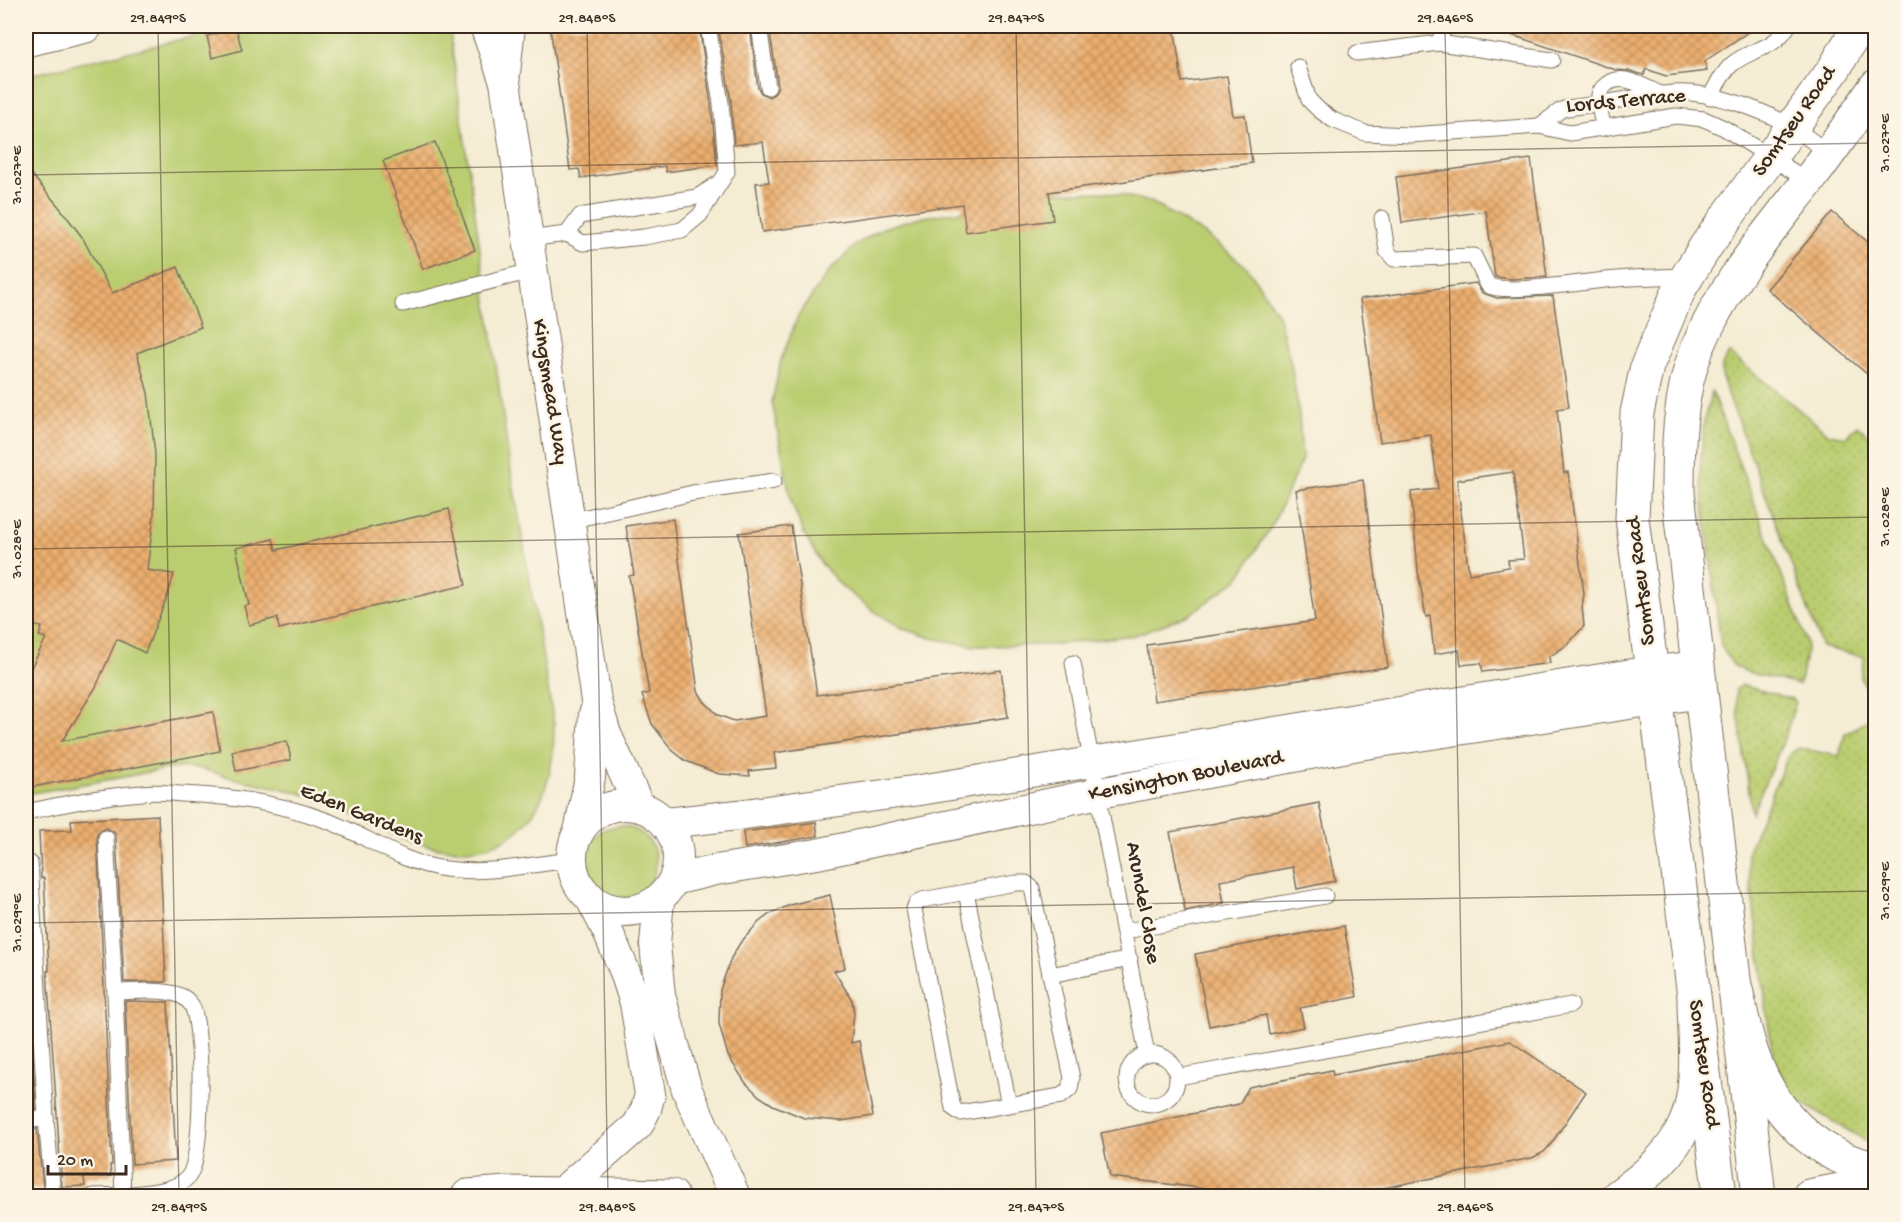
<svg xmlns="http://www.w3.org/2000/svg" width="1901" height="1222" font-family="'Gochi Hand',sans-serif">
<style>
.grass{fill:url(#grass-dots);stroke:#7a7c47;stroke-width:1.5}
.garden{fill:#bacd70;stroke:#7a7c47;stroke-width:1.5}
.building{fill:url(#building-cross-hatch);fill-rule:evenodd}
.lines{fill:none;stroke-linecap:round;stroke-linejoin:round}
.service-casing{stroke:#7c6e5d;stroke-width:17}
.minor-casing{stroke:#7c6e5d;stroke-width:32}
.secondary-casing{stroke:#7c6e5d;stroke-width:35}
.trunk-casing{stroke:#7c6e5d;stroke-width:35}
.service{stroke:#fff;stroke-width:15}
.minor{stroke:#fff;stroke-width:30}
.secondary{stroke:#fff;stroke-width:33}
.trunk{stroke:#fff;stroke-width:33}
.ticks{fill:none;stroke:#3b2a1e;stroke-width:1.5;stroke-opacity:0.45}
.labels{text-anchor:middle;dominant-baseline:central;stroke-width:5;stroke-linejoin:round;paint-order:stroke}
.street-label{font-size:22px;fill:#3b2a1e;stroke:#fcf5e5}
.neatline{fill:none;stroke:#3b2a1e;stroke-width:2}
.ticks-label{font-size:15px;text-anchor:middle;fill:#3b2a1e}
</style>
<defs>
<pattern id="grass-dots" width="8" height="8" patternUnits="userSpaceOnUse" patternTransform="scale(1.5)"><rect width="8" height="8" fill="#bacd70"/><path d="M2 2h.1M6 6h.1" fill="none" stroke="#a1b061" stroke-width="1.8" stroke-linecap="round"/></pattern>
<pattern id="building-cross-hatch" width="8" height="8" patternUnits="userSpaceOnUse" patternTransform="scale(1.5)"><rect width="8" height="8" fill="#ecaf6f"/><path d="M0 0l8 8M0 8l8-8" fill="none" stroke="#c08f5b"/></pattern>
</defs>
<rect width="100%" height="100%" fill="#fcf5e5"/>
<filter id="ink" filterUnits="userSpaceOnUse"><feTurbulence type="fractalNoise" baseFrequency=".0167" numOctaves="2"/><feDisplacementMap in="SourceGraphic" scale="12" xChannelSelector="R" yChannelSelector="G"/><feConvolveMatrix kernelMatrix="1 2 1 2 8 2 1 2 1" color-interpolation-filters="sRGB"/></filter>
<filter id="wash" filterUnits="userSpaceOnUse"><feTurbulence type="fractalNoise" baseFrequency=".008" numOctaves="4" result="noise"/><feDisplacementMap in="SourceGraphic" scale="24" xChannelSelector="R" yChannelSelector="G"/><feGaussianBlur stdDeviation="1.35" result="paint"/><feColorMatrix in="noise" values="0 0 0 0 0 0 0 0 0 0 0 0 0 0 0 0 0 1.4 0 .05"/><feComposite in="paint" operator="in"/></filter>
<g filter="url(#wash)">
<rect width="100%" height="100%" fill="#f4ecd3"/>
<g class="grass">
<path d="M1729,353L1829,434L1846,437L1857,425L1875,442V700L1860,677L1865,657L1822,647L1722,378V365Z"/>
<path d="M1712,392L1806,639L1807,650L1799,685L1747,672L1734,666L1721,646L1700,472L1704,420Z"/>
<path d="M1741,685L1792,699L1796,702L1783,742L1752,813L1736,697V689Z"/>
<path d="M1868,720L1875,723V1146L1791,1097L1776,1063L1771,1045L1747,853L1787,758L1792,752L1799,748L1839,756L1845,734Z"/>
</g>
<g class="garden">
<path d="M238,26H449L509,459L554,724C556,823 501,875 403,838C371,826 341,806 307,795C284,788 260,784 236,779C225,776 213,772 201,769C178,764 151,772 129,776C94,782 60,788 26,794V76Z"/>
<path d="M1049,192H1107L1151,202L1205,234L1248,268L1278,315L1291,364L1299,414L1302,459L1274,522L1238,579L1189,615L1135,635L1051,645L974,646L931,638L902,628L874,611L842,587L821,563L804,534L791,501L772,402L781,360L798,316L829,271L857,244L883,228L916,218L963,211Z"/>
<circle cx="620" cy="862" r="36"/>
</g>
<g id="blocks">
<g class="building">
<path d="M550,26H699L711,104L717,165L666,172L665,166L581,178L579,169L570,170Z"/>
<path d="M718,26H750L758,88L761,93L769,97L774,94L778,86L769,26H1174L1182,82L1227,76L1233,116L1245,115L1252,163L1049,192L1053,220L966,232L962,204L762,232L756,183L769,182L763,142L734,145L731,101Z"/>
<path d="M1495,26H1757L1705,61L1707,71L1666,76L1646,69L1644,75L1629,71L1616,70L1494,29Z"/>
<path d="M236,28L242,50L212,58L207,36Z"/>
<path d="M435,142L475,250L423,269L383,161Z"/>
<path d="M1531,159L1547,277L1512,279L1495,277L1486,211L1402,223L1396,177Z"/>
<path d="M26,168L60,208L82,237L112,293L178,267L201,327L137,353L148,393L155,454L154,516L147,570L174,574L168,594L145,653L117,639L96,687L62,741L213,712L220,751L32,787L28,766L26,768V678L46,638L39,636L42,627L26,624Z"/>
<path d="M1832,212L1875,248V381L1767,289Z"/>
<path d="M1476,283L1482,293L1497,298L1553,296L1569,407L1557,409L1564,473L1568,472L1584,594L1582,607L1584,626L1567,645L1549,657L1550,663L1483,672L1481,663L1461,665L1459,650L1434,654L1430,616L1426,617L1418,571L1411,492L1438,489L1431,435L1380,442L1360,299ZM1513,472L1524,559L1508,560L1509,567L1469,574L1457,480Z"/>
<path d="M1363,480L1388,667L1154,701L1147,645L1315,621L1296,490Z"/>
<path d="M449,509L466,585L279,629L277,618L249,625L244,606L249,605L236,548L273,539L276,550Z"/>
<path d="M673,519L698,691L704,701L718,715L734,721L766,716L739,533L791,526L817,695L1001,670L1008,717L774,753L776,768L749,771L750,776L719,774L686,761L672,750L652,724L642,695L649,693L629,576L634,575L626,526Z"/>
<path d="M287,741L291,760L236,771L232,751Z"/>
<path d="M1319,803L1335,881L1297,889L1293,867L1220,881L1224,903L1185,911L1170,832Z"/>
<path d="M158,815L166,982H124L116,837L114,832L106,828L100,830L97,834L112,1165H110L111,1176L84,1177L85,1186L62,1187L47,971H49L44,878H41L39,831L72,830L71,820Z"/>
<path d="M816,822L818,836L745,848L743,832Z"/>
<path d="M830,895L845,968L834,971L852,1000L854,1013L851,1043L859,1041L873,1116L841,1121L804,1118L773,1105L759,1096L745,1082L728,1056L719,1024L720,990L731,958L740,943L759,922L770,914L790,905Z"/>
<path d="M1344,926L1357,997L1300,1008L1304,1027L1269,1034L1266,1015L1209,1026L1195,954Z"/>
<path d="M26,972H27L36,1110L26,1111Z"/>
<path d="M125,1001L168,1002L176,1161L132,1164Z"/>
<path d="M1510,1041L1586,1092L1551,1144L1544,1152L1532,1158L1368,1191L1216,1194V1190L1110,1177L1101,1133L1239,1104L1249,1087L1332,1070L1333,1075Z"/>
<path d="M37,1129L43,1188L26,1190V1131Z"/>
</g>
</g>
</g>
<g filter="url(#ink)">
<use href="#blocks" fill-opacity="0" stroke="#7c6e5d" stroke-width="1.5"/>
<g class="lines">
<defs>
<g id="service">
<path d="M759,26L768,87"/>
<path d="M1439,43L1444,26"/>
<path d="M1357,53L1439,43L1552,60"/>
<path d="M1298,67L1309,100L1319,110L1333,120L1365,133L1410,135L1539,126L1570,133L1676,116L1704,119L1724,128L1808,181"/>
<path d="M1710,97C1716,86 1722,74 1731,65C1752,47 1772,52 1788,26"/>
<path d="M1539,126L1561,110L1567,108C1602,104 1638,96 1673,93C1709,90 1761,109 1792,127C1805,135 1817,145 1830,154"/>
<path d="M1604,128C1602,118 1597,106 1599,95C1600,90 1603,87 1607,84C1622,72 1645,87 1660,94"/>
<path d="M1382,218L1387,251L1394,259L1474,256L1488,285C1506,296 1592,280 1617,279C1640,277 1664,277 1687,276"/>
<path d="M567,234L580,216L697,197L719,183"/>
<path d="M527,239L567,234L583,243L644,237L682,230L700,215L727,172L721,103L708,26"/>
<path d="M403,304L531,271"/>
<path d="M569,521L693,493L774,481"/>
<path d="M1073,663L1147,1055"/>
<path d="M26,812C64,804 102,796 142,793C155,791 169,793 182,794C231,796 279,803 325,820C367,835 399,863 446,869C486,875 532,864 572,860"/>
<path d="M30,863L46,1118L53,1196"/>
<path d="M1016,883H1026L1032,888L1072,1078L1070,1089L1061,1096L960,1113L953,1108L914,909L916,904L922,900Z"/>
<path d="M966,892L1009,1105"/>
<path d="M1125,931L1325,896"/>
<path d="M1050,975L1130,959"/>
<path d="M115,992C134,992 171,987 186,999C188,1001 191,1004 192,1006C203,1027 204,1160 188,1177C174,1193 143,1192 123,1195"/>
<circle cx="1152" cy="1079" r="25"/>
<path d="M1178,1077L1571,1005"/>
<path d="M26,1121L46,1118"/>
<path d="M93,1196L123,1195L115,992L106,838"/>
</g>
<g id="minor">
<path d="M485,26L505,82L596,701L606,734L639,806"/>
<path d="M505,73L510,26"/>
<circle cx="625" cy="858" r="53"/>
<path d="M666,823L738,815L920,790L1626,675L1698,666"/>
<path d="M579,832L590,777L594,714"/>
<path d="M674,880L716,870L817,854L1099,793L1359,745L1701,693"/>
<path d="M659,900L655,944L660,996L687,1090L735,1196"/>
<path d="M560,1194L638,1125L646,1109L650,1094L635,1003L625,972L608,932L590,897"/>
</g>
<g id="secondary">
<path d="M26,40L86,26"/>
<path d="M1720,1196L1632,518L1637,413L1647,366L1680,288L1706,246L1834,69L1859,26"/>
<path d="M1759,1196L1678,492C1678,444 1679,394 1697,349C1723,285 1768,233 1810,179C1833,149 1854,118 1876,86"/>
</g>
<g id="trunk">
<path d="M1736,989C1741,1011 1745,1035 1753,1056C1773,1112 1816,1158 1876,1168"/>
<path d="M468,1196L506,1193L672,1196"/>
<path d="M1618,1196C1645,1177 1673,1154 1686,1122C1701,1087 1694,1036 1694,998"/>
<path d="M1809,1196L1876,1183"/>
</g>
</defs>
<use href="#service" class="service-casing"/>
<use href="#minor" class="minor-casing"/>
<use href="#secondary" class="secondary-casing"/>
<use href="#trunk" class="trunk-casing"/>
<use href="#service" class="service"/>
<use href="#minor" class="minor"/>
<use href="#secondary" class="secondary"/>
<use href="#trunk" class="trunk"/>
</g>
</g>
<path class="ticks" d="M158,26L179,1196M587,26L608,1196M1016,26L1036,1196M1445,26L1465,1196M1874,26L1876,126M26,175L1876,143M26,549L1876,517M26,923L1876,891"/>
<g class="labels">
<g class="street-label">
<text transform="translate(1626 102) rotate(-5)">Lords Terrace</text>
<text transform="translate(1795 122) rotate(-55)">Somtseu Road</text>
<text transform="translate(549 392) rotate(81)">Kingsmead Way</text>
<text transform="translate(1642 581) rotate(-97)">Somtseu Road</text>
<text transform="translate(1186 777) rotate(-11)">Kensington Boulevard</text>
<text transform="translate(361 815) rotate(22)">Eden Gardens</text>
<text transform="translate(1142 903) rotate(80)">Arundel Close</text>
<text transform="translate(1703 1064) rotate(82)">Somtseu Road</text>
</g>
</g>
<rect width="1901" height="1222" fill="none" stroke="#fcf5e5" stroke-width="66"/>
<path d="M48 1165v9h78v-9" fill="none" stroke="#3b2a1e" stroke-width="3"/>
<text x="57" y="1165" font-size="18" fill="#3b2a1e" stroke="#fcf5e5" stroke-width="4.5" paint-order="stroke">20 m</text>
<rect x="33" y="33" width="1835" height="1156" class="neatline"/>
<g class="ticks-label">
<text x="158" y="22">29.849°S</text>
<text x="587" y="22">29.848°S</text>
<text x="1016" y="22">29.847°S</text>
<text x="1445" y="22">29.846°S</text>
<text transform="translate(1884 143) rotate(-90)" y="5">31.027°E</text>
<text transform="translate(16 175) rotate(-90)" y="5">31.027°E</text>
<text transform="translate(1884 517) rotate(-90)" y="5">31.028°E</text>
<text transform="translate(16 549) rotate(-90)" y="5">31.028°E</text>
<text transform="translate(1884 891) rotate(-90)" y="5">31.029°E</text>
<text transform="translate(16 923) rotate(-90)" y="5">31.029°E</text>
<text x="179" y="1211">29.849°S</text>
<text x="607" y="1211">29.848°S</text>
<text x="1036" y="1211">29.847°S</text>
<text x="1465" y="1211">29.846°S</text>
</g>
</svg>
